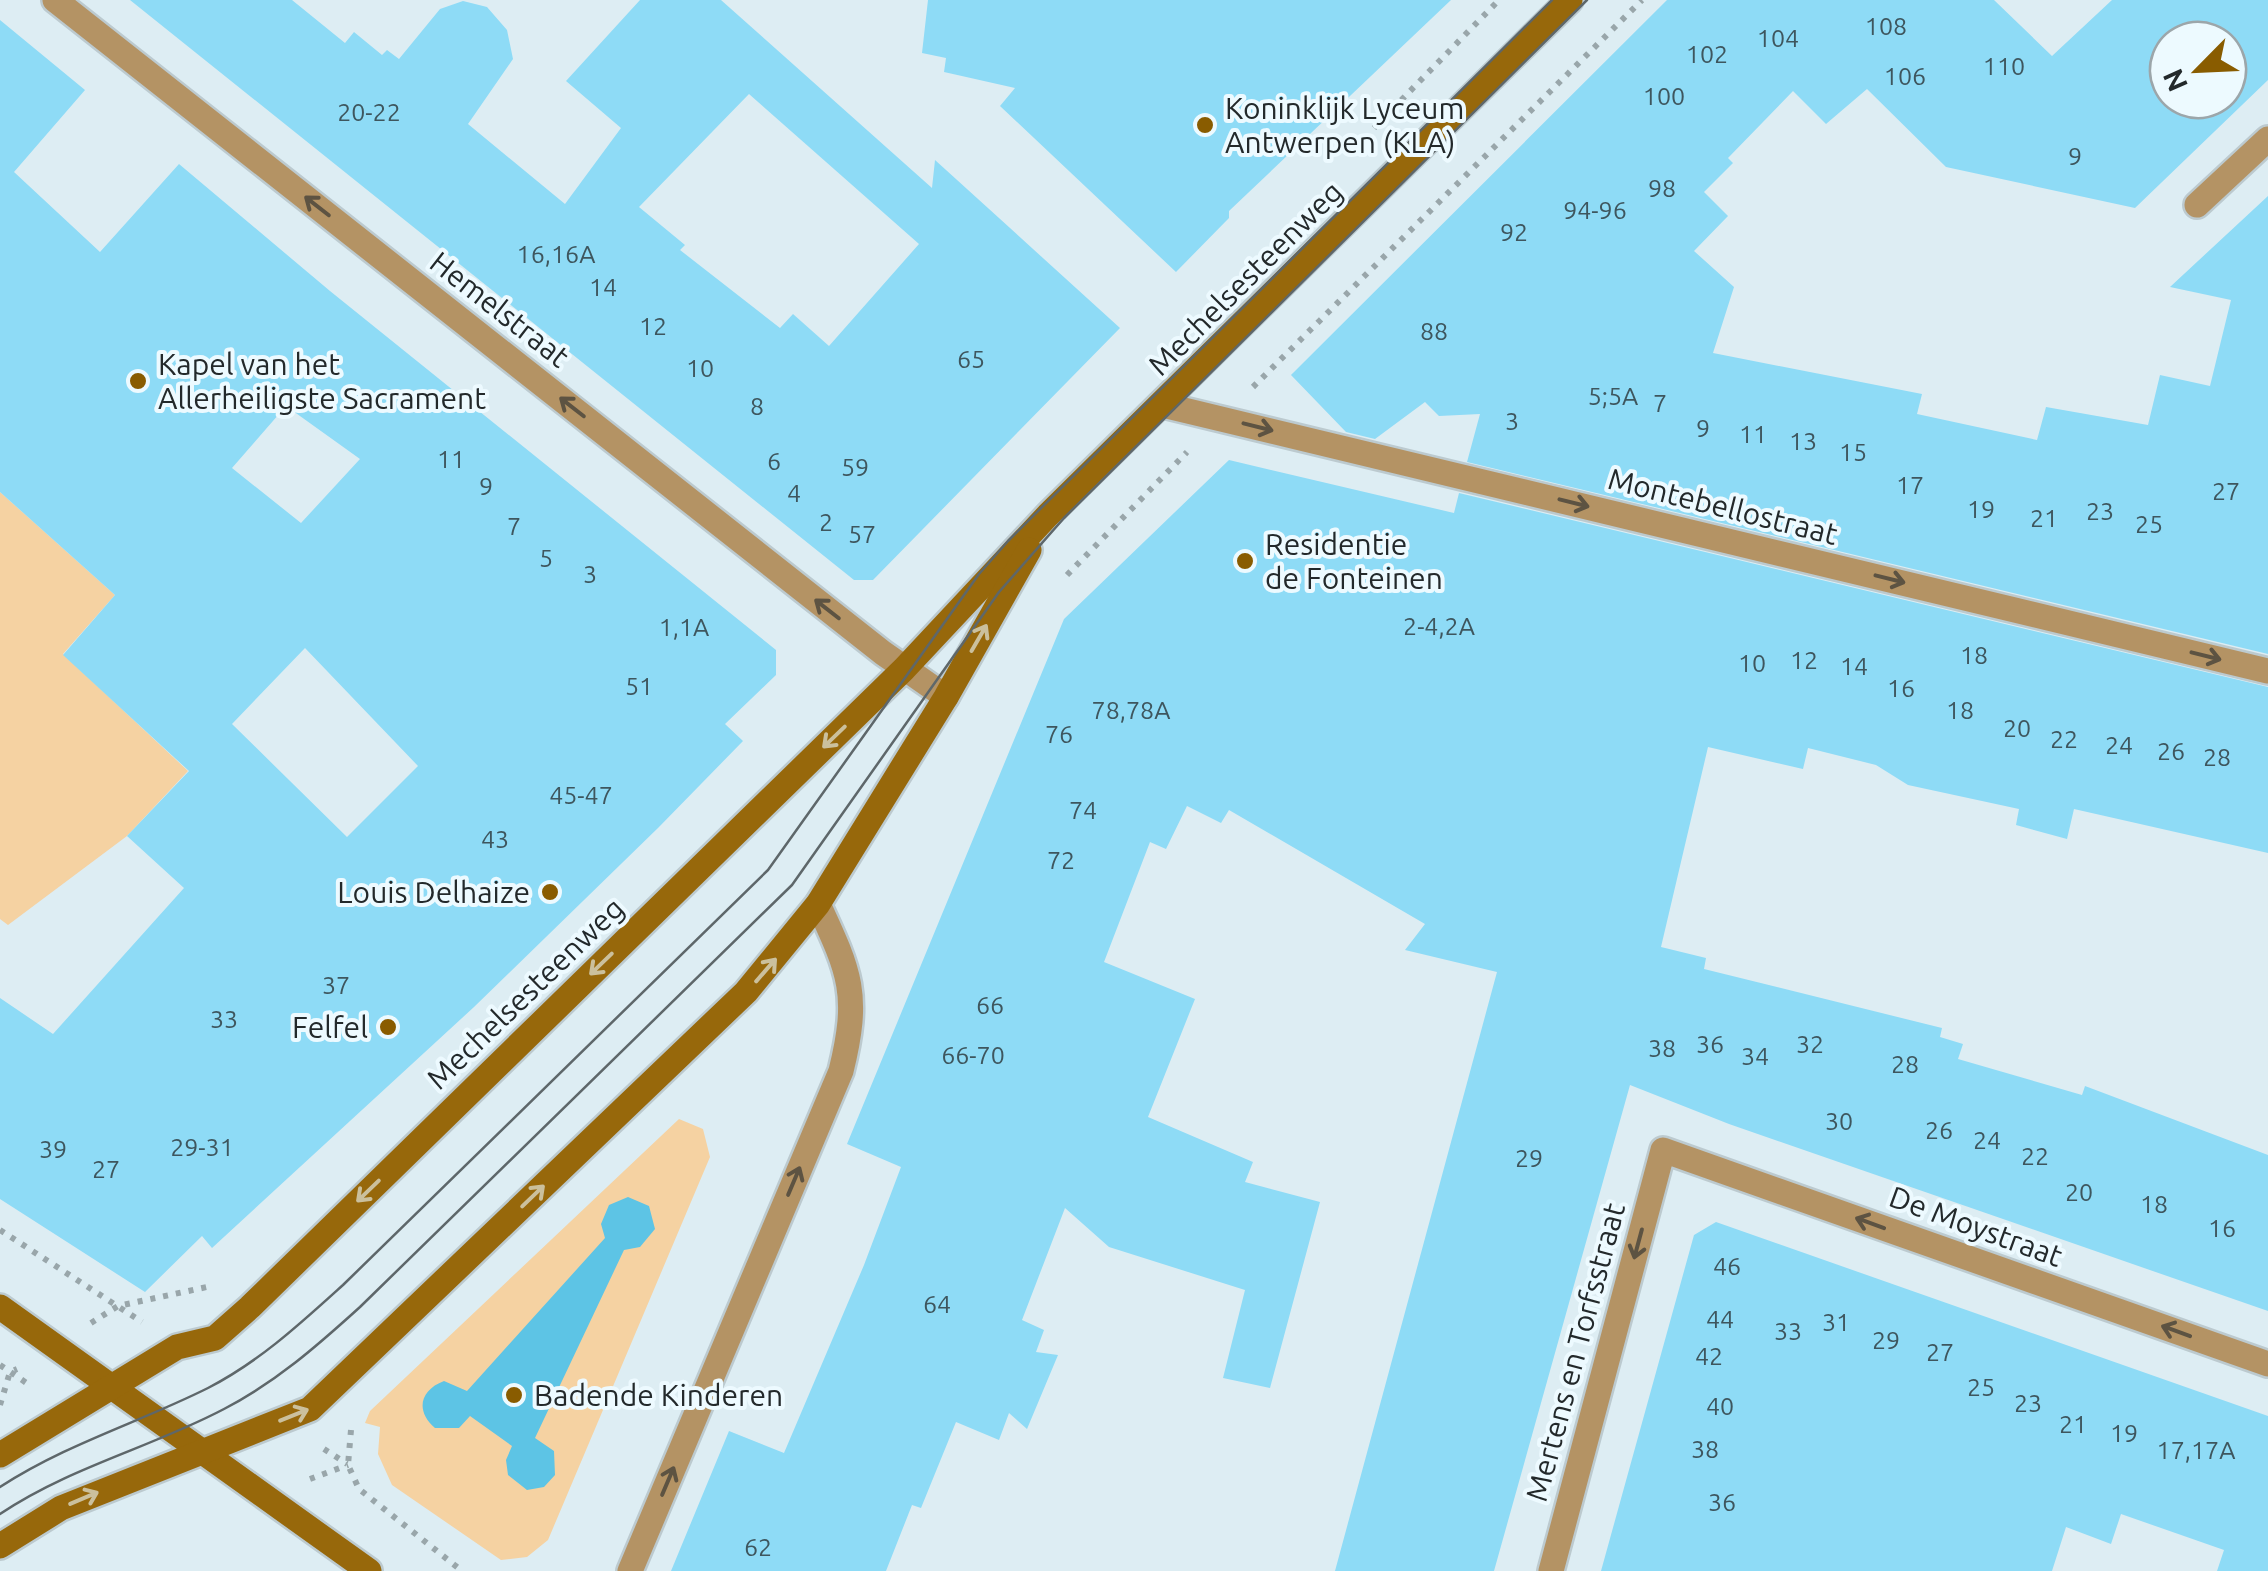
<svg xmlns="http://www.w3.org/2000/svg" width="2268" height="1571" font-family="Ubuntu,sans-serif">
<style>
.green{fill:#f5d2a2}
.water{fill:#5dc4e5}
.building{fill:#8edbf6;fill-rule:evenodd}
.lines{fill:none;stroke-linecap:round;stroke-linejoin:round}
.street-casing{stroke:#bccacf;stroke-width:30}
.secondary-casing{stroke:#bccacf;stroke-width:30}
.path{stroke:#99a6aa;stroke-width:6;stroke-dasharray:5 8;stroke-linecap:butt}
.street{stroke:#b49364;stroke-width:25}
.secondary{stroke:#97680b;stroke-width:25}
.tram{stroke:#5e676a;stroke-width:2.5}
.oneway{stroke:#5d5342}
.oneway2{stroke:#cbc09d}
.poi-dot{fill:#895c00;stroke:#edfaff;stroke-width:4}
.labels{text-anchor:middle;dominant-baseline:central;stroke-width:8;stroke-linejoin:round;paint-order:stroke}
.number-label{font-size:25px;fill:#3e565e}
.poi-label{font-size:30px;fill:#23292b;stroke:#edfaff;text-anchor:start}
.street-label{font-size:30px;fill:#23292b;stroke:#edfaff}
</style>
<rect width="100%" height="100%" fill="#ddedf3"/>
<g class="green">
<path d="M0,492L115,595L63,654L188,771L127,836L8,925L0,919Z"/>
<path d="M679,1119L703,1129L710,1157L548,1540L527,1557L501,1560L392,1485L378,1454L380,1427L365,1423L370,1411Z"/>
</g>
<path class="water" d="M628,1197L649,1206L655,1229L640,1247L624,1250L535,1438L554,1451L555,1475L544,1487L527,1490L508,1475L506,1460L512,1446L470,1416L459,1428H435C415,1411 420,1390 444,1381L467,1391L605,1238L601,1224L609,1205Z"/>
<g class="building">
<path d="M130,0H292L345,43L354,32L382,55L387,50L399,59L440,9L463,1L487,7L507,30L513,59L468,124L565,204L621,128L566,81L640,0H721L932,188L935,160L1120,328L873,580H854ZM749,94L919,244L829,346L793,314L780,328L680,250L685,245L639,207Z"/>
<path d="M928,0H1451L1229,211V218L1176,272L1000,106L1015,88L944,72L946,58L922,53Z"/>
<path d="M1667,0H1994L2052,56L2112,0H2268V80L2135,208L1946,167L1867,89L1826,124L1793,91L1728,158L1733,163L1704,192L1728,216L1694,251L1734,287L1713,353L1922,394L1917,414L2037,440L2046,407L2148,425L2160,375L2210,386L2231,300L2170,287L2268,196V654L1467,462L1480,414L1439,416L1425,402L1375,439L1346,432L1291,375ZM2168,40H2228V100H2168Z"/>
<path d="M0,20L85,90L14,172L100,252L179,164L330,291L776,650V675L725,724L743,741L659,827L474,1007L212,1248L202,1236L145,1292L0,1199V998L53,1034L184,888L127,836L189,771L63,655L115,595L0,492ZM286,406L360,459L301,523L232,468ZM305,648L418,766L347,837L232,724Z"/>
<path d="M1229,460L1454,513L1459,493L2268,687V853L2074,809L2067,839L2016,825L2019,809L1908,785L1876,765L1808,748L1803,769L1708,747L1661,947L1706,958L1704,969L1942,1028L1940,1037L1963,1044L1958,1059L2082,1095L2085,1086L2268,1155V1311L1729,1124L1630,1085L1494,1571H1335L1497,972L1405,950L1425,924L1229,810L1221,823L1187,806L1166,849L1150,842L1104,962L1195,999L1148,1117L1253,1162L1245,1182L1320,1202L1270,1388L1223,1378L1245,1290L1109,1247L1065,1208L1022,1320L1044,1330L1036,1352L1058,1355L1027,1429L1009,1413L999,1440L956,1422L921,1508L912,1505L886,1571H671L729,1431L784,1453L864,1265L901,1167L847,1144L1064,619Z"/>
<path d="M1716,1222L2268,1416V1571H2217L2224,1550L2121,1514L2111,1544L2066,1527L2052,1571H1601L1694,1235Z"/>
</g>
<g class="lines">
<defs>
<g id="street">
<path d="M55,0L883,653L946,697"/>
<path d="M2197,205L2268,139"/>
<path d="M1163,405L2268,671"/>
<path d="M630,1571L841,1071C860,994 850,973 818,904"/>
<path d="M1551,1571L1663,1150L2268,1364"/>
</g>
<g id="secondary">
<path d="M0,1307L369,1571"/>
<path d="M0,1455L177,1347L215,1338L250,1307L904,669L1048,515L1570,0"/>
<path d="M0,1546L61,1508L310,1409L746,992L818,904L946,697L1029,550"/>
</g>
</defs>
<use href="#street" class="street-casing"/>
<use href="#secondary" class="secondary-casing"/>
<g class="path">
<path d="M1374,128L1499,0"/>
<path d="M1253,387L1642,0"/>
<path d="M1067,575L1187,452"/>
<path d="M0,1230L142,1322"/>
<path d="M91,1323L118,1306L207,1287"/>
<path d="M0,1365L28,1384"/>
<path d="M0,1405L10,1372L17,1369"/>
<path d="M351,1430L348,1465L359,1489L462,1571"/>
<path d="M324,1449L347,1464"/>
<path d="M310,1479L348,1465"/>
</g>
<use href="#street" class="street"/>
<use href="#secondary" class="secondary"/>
<g class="tram">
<path d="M0,1487C66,1444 138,1423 208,1388C259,1362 301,1323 343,1285L768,870L979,574L1008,541L1552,0"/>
<path d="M0,1514C70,1467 150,1448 224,1409C276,1382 317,1346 360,1307L792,885L999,592L1064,518L1587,0"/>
</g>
</g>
<defs><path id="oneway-shaft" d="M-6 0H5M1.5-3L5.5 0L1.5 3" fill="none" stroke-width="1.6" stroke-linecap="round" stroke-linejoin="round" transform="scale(2.5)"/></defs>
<g class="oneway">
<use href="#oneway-shaft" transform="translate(317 206) rotate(-142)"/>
<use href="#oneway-shaft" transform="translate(572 407) rotate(-142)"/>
<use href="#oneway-shaft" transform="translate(1258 427) rotate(14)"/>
<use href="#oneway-shaft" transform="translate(1574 503) rotate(14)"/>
<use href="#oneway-shaft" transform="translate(1890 579) rotate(14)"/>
<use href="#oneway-shaft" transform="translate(827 609) rotate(-142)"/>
<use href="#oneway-shaft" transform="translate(2206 656) rotate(14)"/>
<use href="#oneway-shaft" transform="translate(794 1181) rotate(-67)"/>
<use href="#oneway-shaft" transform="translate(1870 1223) rotate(-160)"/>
<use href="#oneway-shaft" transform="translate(1638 1244) rotate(105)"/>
<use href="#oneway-shaft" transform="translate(2176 1331) rotate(-160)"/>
<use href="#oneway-shaft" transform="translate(668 1481) rotate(-67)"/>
</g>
<g class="oneway2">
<use href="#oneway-shaft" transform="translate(979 638) rotate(-60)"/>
<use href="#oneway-shaft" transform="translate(834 737) rotate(136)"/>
<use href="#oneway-shaft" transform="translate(601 964) rotate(136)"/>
<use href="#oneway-shaft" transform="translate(766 970) rotate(-49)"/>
<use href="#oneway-shaft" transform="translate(368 1191) rotate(136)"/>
<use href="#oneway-shaft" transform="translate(533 1196) rotate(-44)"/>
<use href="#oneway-shaft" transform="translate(294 1415) rotate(-22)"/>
<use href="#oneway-shaft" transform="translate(84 1498) rotate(-23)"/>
</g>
<g class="poi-dot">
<circle cx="1205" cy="125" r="10"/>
<circle cx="138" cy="381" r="10"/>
<circle cx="1245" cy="561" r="10"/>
<circle cx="550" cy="892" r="10"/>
<circle cx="388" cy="1027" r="10"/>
<circle cx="514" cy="1395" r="10"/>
</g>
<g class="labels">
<g class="number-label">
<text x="1886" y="26">108</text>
<text x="1778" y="38">104</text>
<text x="1707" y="54">102</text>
<text x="2004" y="66">110</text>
<text x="1905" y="76">106</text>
<text x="1664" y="96">100</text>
<text x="369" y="112">20-22</text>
<text x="2075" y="156">9</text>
<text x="1662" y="188">98</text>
<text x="1595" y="210">94-96</text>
<text x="1514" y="232">92</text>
<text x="556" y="254">16,16A</text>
<text x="603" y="287">14</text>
<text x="653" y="326">12</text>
<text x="1434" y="331">88</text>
<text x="971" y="359">65</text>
<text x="700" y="368">10</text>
<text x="1613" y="396">5;5A</text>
<text x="1660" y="403">7</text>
<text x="757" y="406">8</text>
<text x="1512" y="421">3</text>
<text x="1703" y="428">9</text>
<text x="1753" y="434">11</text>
<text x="1803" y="441">13</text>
<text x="1853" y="452">15</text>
<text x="451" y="459">11</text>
<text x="774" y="461">6</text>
<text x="855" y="467">59</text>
<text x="1910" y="485">17</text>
<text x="486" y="486">9</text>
<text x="2226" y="491">27</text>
<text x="794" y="493">4</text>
<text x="1981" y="509">19</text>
<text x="2100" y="511">23</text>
<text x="2044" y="518">21</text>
<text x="826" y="522">2</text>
<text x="2149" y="524">25</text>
<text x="514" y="526">7</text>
<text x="862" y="534">57</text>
<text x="546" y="558">5</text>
<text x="590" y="574">3</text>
<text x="1439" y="626">2-4,2A</text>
<text x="684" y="627">1,1A</text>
<text x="1974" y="655">18</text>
<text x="1804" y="660">12</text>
<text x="1752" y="663">10</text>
<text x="1854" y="666">14</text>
<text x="639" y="686">51</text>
<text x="1901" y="688">16</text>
<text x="1131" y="710">78,78A</text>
<text x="1960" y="710">18</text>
<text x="2017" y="728">20</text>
<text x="1059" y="734">76</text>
<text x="2064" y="739">22</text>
<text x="2119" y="745">24</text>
<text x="2171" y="751">26</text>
<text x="2217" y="757">28</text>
<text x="581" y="795">45-47</text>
<text x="1083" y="810">74</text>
<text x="495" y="839">43</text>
<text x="1061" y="860">72</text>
<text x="336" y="985">37</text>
<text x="990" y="1005">66</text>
<text x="224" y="1019">33</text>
<text x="1710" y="1044">36</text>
<text x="1810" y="1044">32</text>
<text x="1662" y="1048">38</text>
<text x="973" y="1055">66-70</text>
<text x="1755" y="1056">34</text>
<text x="1905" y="1064">28</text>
<text x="1839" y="1121">30</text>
<text x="1939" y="1130">26</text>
<text x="1987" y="1140">24</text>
<text x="202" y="1147">29-31</text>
<text x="53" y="1149">39</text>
<text x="2035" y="1156">22</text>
<text x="1529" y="1158">29</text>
<text x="106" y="1169">27</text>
<text x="2079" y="1192">20</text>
<text x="2154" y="1204">18</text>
<text x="2222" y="1228">16</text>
<text x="1727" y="1266">46</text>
<text x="937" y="1304">64</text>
<text x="1720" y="1319">44</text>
<text x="1836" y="1322">31</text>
<text x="1788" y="1331">33</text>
<text x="1886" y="1340">29</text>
<text x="1940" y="1352">27</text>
<text x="1709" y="1356">42</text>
<text x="1981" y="1387">25</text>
<text x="2028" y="1403">23</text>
<text x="1720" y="1406">40</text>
<text x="2073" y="1424">21</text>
<text x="2124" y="1433">19</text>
<text x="1705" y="1449">38</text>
<text x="2196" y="1450">17,17A</text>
<text x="1722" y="1502">36</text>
<text x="758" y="1547">62</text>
</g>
<g class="poi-label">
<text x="1225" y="108">Koninklijk Lyceum<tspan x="1225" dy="34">Antwerpen (KLA)</tspan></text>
<text x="158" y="364">Kapel van het<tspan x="158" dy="34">Allerheiligste Sacrament</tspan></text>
<text x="1265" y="544">Residentie<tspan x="1265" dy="34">de Fonteinen</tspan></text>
<text x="530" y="892" text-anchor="end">Louis Delhaize</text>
<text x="368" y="1027" text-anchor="end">Felfel</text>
<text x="534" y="1395">Badende Kinderen</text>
</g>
<g class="street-label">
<text transform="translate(1245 278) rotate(-45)">Mechelsesteenweg</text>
<text transform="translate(500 309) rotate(38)">Hemelstraat</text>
<text transform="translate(1723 506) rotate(14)">Montebellostraat</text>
<text transform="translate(525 993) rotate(-44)">Mechelsesteenweg</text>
<text transform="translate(1976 1226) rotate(20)">De Moystraat</text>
<text transform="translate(1575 1352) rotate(-75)">Mertens en Torfsstraat</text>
</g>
</g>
<g transform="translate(2198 70) rotate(246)"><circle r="48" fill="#edfaff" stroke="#9ca6aa" stroke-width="2.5"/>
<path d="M0-8L18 38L0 25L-18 38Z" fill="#895c00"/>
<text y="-15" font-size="28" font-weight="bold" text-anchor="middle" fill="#23292b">N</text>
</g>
</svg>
